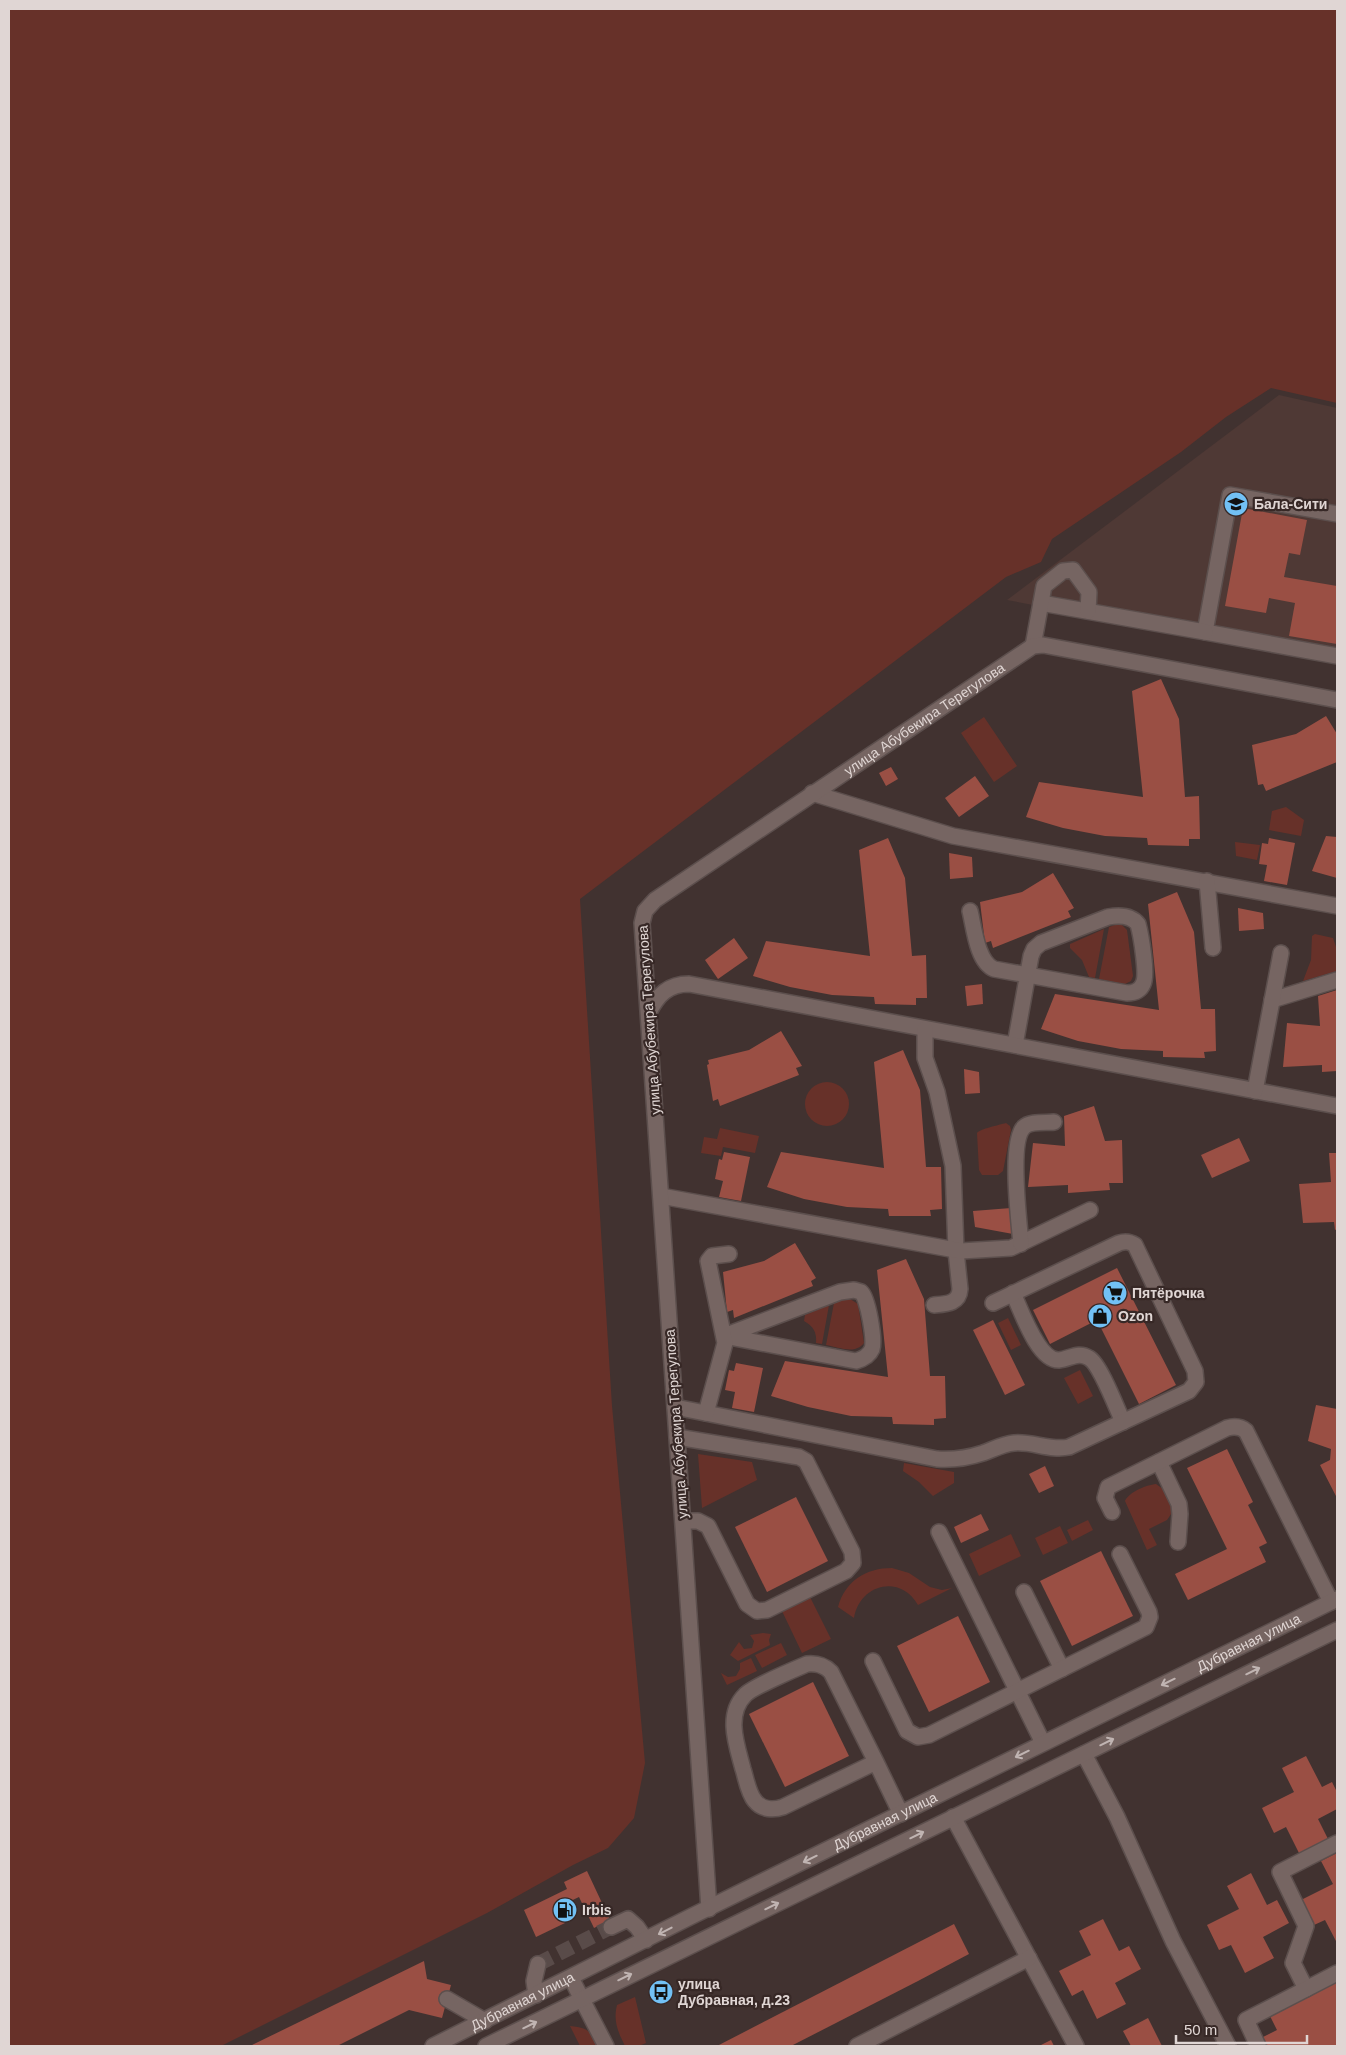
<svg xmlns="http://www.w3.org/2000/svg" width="1346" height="2055" font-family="Arial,sans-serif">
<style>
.built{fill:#4f3935}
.green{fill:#673129}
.building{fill:#9a4f44}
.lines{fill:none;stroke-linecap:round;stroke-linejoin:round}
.minor-tunnel{stroke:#594b49;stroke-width:15;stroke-dasharray:15 8;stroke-linecap:butt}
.minor-casing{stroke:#5c4f4d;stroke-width:18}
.minor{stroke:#766562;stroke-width:15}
.oneway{stroke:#c0b4b2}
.labels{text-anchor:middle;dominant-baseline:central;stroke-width:4.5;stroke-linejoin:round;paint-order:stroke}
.poi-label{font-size:14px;font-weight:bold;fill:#e0d6d4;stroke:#372826;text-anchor:start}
.street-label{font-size:14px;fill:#e0d6d4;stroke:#372826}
</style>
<rect width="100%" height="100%" fill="#413230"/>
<path class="built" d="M1279,395L1337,408V663L1007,600Z"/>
<g class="green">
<path d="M9,9H1337V403L1271,388L1226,417L1181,452L1052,539L1041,562L1006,577L580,899L612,1406L645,1763L634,1818L608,1848L573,1865L487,1913L221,2046H9Z"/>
<path d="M984,717L1017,766L994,782L961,733Z"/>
<path d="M1286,807L1304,820L1301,836L1269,830L1272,811Z"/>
<path d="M1235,842L1260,845L1257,860L1236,856Z"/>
<path d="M1115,925H1122L1127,930L1133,976L1131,981L1125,984L1099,979L1109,927Z"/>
<path d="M1104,929L1095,978L1089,977L1082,960L1070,948V944Z"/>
<path d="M1315,934L1333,938L1337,950V971L1303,981L1311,960L1312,936Z"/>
<circle cx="827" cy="1104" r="22"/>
<path d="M1006,1123L1010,1126L1011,1130L1003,1171L998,1175H982L979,1170L977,1133C980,1129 999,1125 1006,1123Z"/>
<path d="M720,1128L759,1136L755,1153L723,1147L721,1156L701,1153L704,1137L717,1139Z"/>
<path d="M844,1299H850L858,1304L864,1343C855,1355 838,1347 826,1345L834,1303Z"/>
<path d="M829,1305L822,1344L816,1343C817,1332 813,1326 804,1321L805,1315Z"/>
<path d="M1008,1318L1021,1345L1011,1350L998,1323Z"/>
<path d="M1080,1370L1093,1396L1078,1404L1064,1378Z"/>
<path d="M698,1454L752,1462L757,1480L702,1508Z"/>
<path d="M904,1463L954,1472V1483L933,1496L919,1482L903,1471Z"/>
<path d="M1156,1484L1163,1489L1173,1511L1167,1520L1149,1529L1157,1545L1147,1550L1125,1501C1129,1492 1146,1485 1156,1484Z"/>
<path d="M1088,1520L1093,1530L1072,1541L1067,1530Z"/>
<path d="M1060,1526L1068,1543L1043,1555L1035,1538Z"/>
<path d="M1011,1534L1021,1556L979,1576L969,1554Z"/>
<path d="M892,1568L909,1573L930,1587L942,1590L952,1588L918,1605C900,1574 860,1584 854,1618L838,1607C845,1581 866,1568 892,1568Z"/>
<path d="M810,1597L831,1639L802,1653L782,1611Z"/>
<path d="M763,1633L771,1634L769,1640L770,1645L738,1661L730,1655L739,1642L744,1649L752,1648L754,1641L750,1635Z"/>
<path d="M781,1643L787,1655L762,1668L755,1655Z"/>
<path d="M751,1658L757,1671L727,1685L721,1673L728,1677L736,1676L740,1669V1663Z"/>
<path d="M635,1997L646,2043L639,2046H625C618,2032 613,2021 617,2005Z"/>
<path d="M570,2026C588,2028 590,2030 598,2046H580Z"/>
</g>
<g class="building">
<path d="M1243,508L1307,520L1300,555L1289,553L1284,577L1337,586V644L1289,636L1295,603L1269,598L1266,613L1225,606Z"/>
<path d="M1161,679L1179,719L1185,797L1199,796L1200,839H1189V846L1148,845L1147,838L1105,836L1063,828L1026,817L1039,782L1143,797L1132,691Z"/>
<path d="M1326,716L1337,734V762L1266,791L1263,784L1258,785L1252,745L1296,734Z"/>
<path d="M891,767L898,779L886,786L879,773Z"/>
<path d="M975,776L989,796L959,817L945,798Z"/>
<path d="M1326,836L1337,837V878L1312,871Z"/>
<path d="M888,838L905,878L912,956L926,955L927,998H916V1005L875,1004L874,997L832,995L790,987L753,976L766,941L870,956L859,850Z"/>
<path d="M1269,838L1295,843L1287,885L1264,881L1267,865L1259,864L1262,843L1268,844Z"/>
<path d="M949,853L972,857L973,877L950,879Z"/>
<path d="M1053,873L1074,908L1068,911L1071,917L993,948L991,941L985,943L980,902L1022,892Z"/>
<path d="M1177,892L1194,932L1201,1009H1215L1216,1051L1204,1052L1205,1058L1163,1057V1051L1121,1049L1078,1041L1041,1029L1055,994L1159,1010L1148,904Z"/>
<path d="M1238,908L1263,913L1264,929L1239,931Z"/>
<path d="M734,938L748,958L718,979L705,960Z"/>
<path d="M982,984L983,1004L967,1006L965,986Z"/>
<path d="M1337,990V1071L1322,1072V1065L1283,1067L1287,1023L1320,1026L1318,996Z"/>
<path d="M781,1031L802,1066L796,1068L799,1075L720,1106L718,1099L713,1101L707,1065L709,1064L708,1060L749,1050Z"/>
<path d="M903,1050L920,1090L926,1167H941L942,1209L930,1210L931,1216H889L888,1209L847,1207L804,1199L767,1187L781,1152L884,1168L874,1062Z"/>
<path d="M964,1069L979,1072L980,1093L965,1094Z"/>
<path d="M1094,1106L1105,1141L1122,1140L1123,1183H1109L1110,1190L1068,1193V1185L1028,1187L1033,1143L1065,1146L1064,1116Z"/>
<path d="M1239,1138L1250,1161L1212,1178L1201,1155Z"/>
<path d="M724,1152L750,1157L741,1201L719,1197L723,1181L715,1179L719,1159L722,1160Z"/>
<path d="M1329,1153H1337V1229L1335,1230L1334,1222L1303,1223L1299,1184L1331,1182Z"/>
<path d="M1011,1208L1013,1234L975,1227L973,1211Z"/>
<path d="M795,1243L816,1278L811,1281L813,1286L734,1318L733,1310L727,1312L723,1272L764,1261Z"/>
<path d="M906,1259L924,1299L930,1376H945L946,1418L934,1419V1425L893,1424L892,1417L851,1416L808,1407L771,1396L785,1361L888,1377L877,1270Z"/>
<path d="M1117,1268L1176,1385L1139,1404L1097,1320L1050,1344L1033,1310Z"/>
<path d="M993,1320L1025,1385L1005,1395L973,1330Z"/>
<path d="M736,1363L763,1368L754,1412L732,1408L735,1392L725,1390L729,1370L734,1371Z"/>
<path d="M1316,1405L1337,1409V1498L1320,1465L1330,1460L1331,1449L1308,1441Z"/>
<path d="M1227,1449L1253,1502L1248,1505L1267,1543L1259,1547L1266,1562L1188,1600L1175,1574L1227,1549L1187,1468Z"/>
<path d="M1045,1466L1054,1486L1039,1493L1029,1474Z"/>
<path d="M796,1497L828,1561L767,1592L735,1527Z"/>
<path d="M981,1514L989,1530L961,1543L954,1527Z"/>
<path d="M1101,1551L1133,1616L1072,1646L1040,1581Z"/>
<path d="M958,1616L990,1682L929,1712L897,1646Z"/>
<path d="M813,1682L849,1756L785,1787L749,1714Z"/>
<path d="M1306,1756L1322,1787L1332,1782L1337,1792V1809L1318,1819L1329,1841L1300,1855L1286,1827L1274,1833L1262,1808L1294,1792L1282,1768Z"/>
<path d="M1337,1853V1943L1325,1920L1314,1925L1301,1900L1333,1884L1321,1861Z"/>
<path d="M587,1871L610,1920L594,1928L579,1897L558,1907L565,1923L536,1937L524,1910L567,1889L564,1882Z"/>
<path d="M1251,1873L1267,1905L1277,1900L1289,1923L1263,1937L1274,1958L1245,1973L1231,1945L1219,1950L1207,1925L1239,1909L1227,1886Z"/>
<path d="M1103,1919L1119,1951L1129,1946L1141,1969L1115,1983L1126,2004L1097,2019L1083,1990L1072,1996L1059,1971L1091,1955L1079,1931Z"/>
<path d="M954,1924L969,1954L918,1981L791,2046H717Z"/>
<path d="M424,1961L427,1979L451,1985L442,2018L409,2010L337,2046H250Z"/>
<path d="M1337,1982V2046H1268L1263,2037L1277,2030L1270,2016Z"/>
<path d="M1148,2018L1162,2046H1131L1123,2031Z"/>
<path d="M1051,2040L1054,2046H1039Z"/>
</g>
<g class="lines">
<path class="minor-tunnel" d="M538,1964L611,1927"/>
<defs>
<g id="minor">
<path d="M1337,514L1230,495L1205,632L1337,656"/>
<path d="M1041,603L1205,632"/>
<path d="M1033,646L1044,586L1063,571L1073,570L1089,592L1088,611"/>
<path d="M812,793L953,836L1337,906"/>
<path d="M1207,881L1213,948"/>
<path d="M970,911C974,927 977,962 994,969C1038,977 1082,985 1127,993C1134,993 1140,991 1143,984C1148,975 1141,935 1138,924C1131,915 1119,915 1108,917L1041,943L1034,949L1031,956L1015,1045"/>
<path d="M1272,1000L1337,980"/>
<path d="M649,1012C658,995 668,984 689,984L1337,1106"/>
<path d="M925,1029V1058L937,1092L953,1166L956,1251L960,1289C959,1304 946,1304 934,1305"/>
<path d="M1255,1091L1281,953"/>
<path d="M661,1196L961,1251L1011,1248L1090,1210"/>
<path d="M1021,1244C1019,1222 1009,1141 1024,1127C1030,1121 1046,1123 1054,1122"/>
<path d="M854,1290L861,1292C868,1298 875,1340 872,1349C869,1356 863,1359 856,1361L724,1336L840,1292Z"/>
<path d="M1013,1293C1021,1310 1038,1361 1059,1360C1070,1359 1078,1351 1089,1358C1100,1364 1117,1409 1123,1422"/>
<path d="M675,1407L937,1459C953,1460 968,1458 983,1453C994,1449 1003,1444 1014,1443C1032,1441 1050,1451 1069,1447L1189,1391L1196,1382L1195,1371L1135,1245C1129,1241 1125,1241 1119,1243L993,1303"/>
<path d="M706,1413L725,1343L708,1261L712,1256L729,1254"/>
<path d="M677,1437L799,1457L806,1461L852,1552L853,1563L846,1571L767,1610L757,1611L747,1604L708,1526L698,1521H683"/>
<path d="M1159,1462L1179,1504L1180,1514L1178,1542"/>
<path d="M1112,1512L1105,1498L1108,1487L1227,1428C1234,1426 1240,1426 1246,1431L1331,1602"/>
<path d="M939,1532L1043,1743"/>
<path d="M1024,1592L1062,1669"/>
<path d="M873,1661L907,1731L918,1737L929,1735L1146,1627L1150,1617L1149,1612L1120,1554"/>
<path d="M1084,1754L1117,1817L1173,1941L1228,2046"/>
<path d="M876,1762L783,1807C774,1810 762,1810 755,1801C748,1793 746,1778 743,1769C737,1746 725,1715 745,1695C751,1688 795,1669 807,1664C817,1663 824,1665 831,1672L876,1762L901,1814"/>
<path d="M953,1817L1076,2046"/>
<path id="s1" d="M709,1909L642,923L645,911L655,900L1033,646L1043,645L1337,700"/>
<path d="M611,1927L628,1919L637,1927L646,1940"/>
<path d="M571,1978L606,2046"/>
<path d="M1306,1989L1293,1963L1306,1926L1280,1872L1337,1843"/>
<path d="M536,1995L534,1981L538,1964"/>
<path d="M447,1999L485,2021"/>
<path id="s2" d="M433,2046L690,1917L1337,1599"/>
<path d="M486,2046L1337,1630"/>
<path d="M857,2046L1029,1958"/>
<path d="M1258,2046L1246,2020L1337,1973"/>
</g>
</defs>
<use href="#minor" class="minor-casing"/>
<use href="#minor" class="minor"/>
</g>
<defs><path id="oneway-shaft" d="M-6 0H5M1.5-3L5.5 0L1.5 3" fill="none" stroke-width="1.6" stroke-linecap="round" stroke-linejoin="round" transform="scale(1.25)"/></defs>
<g class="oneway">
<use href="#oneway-shaft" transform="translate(1253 1671) rotate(-26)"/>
<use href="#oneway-shaft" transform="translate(1168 1682) rotate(154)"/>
<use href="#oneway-shaft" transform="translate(1107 1742) rotate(-26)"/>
<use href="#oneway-shaft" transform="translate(1022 1754) rotate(154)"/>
<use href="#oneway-shaft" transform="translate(917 1835) rotate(-26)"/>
<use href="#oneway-shaft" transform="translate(810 1859) rotate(154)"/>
<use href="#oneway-shaft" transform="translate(772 1906) rotate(-26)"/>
<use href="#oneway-shaft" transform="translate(665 1931) rotate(153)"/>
<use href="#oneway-shaft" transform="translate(625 1977) rotate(-26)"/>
<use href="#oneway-shaft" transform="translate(530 2025) rotate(-26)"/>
</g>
<defs>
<symbol id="school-disc" viewBox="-11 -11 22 22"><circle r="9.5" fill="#72c1f5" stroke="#372826"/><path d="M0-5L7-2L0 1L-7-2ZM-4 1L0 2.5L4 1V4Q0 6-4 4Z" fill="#111"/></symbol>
<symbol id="supermarket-disc" viewBox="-11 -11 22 22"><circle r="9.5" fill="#72c1f5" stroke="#372826"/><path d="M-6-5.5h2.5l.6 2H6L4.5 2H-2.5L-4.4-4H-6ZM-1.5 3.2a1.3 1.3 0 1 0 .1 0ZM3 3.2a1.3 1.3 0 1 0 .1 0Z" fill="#111"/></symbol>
<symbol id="shop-disc" viewBox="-11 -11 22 22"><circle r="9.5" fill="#72c1f5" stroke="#372826"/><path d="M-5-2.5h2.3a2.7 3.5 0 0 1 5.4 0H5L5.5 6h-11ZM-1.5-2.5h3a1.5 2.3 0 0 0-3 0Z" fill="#111"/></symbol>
<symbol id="fuel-disc" viewBox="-11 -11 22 22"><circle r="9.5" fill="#72c1f5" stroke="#372826"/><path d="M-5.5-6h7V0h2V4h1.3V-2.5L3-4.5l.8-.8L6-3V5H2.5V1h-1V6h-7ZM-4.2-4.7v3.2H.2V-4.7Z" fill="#111"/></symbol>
<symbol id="bus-disc" viewBox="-11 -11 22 22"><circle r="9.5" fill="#72c1f5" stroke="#372826"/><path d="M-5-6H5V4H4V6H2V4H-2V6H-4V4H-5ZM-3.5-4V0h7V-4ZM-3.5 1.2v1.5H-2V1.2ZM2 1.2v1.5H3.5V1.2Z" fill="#111"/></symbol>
</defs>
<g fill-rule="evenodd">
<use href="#school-disc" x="1222" y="490" width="28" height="28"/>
<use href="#supermarket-disc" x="1101" y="1279" width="28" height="28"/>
<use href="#shop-disc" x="1086" y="1302" width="28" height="28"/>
<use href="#fuel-disc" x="551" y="1896" width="28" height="28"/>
<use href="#bus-disc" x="647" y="1978" width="28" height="28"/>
</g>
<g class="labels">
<g class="poi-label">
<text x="1254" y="504">Бала-Сити</text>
<text x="1132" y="1293">Пятёрочка</text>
<text x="1118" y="1316">Ozon</text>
<text x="582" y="1910">Irbis</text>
<text x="678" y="1984">улица<tspan x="678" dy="16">Дубравная, д.23</tspan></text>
</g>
<g class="street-label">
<text stroke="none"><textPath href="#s1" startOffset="1340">улица Абубекира Терегулова</textPath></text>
<text transform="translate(649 1020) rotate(-94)">улица Абубекира Терегулова</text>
<text transform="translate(676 1424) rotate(-94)">улица Абубекира Терегулова</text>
<text stroke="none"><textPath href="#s2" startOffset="910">Дубравная улица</textPath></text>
<text stroke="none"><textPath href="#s2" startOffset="505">Дубравная улица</textPath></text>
<text stroke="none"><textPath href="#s2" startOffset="100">Дубравная улица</textPath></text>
</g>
</g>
<rect width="1346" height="2055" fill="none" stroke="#e0d6d4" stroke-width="20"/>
<path d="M1176 2035v8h131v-8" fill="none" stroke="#e0d6d4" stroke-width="2.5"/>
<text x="1184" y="2035" font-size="15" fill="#e0d6d4" stroke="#372826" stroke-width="4" paint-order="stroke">50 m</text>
</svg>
